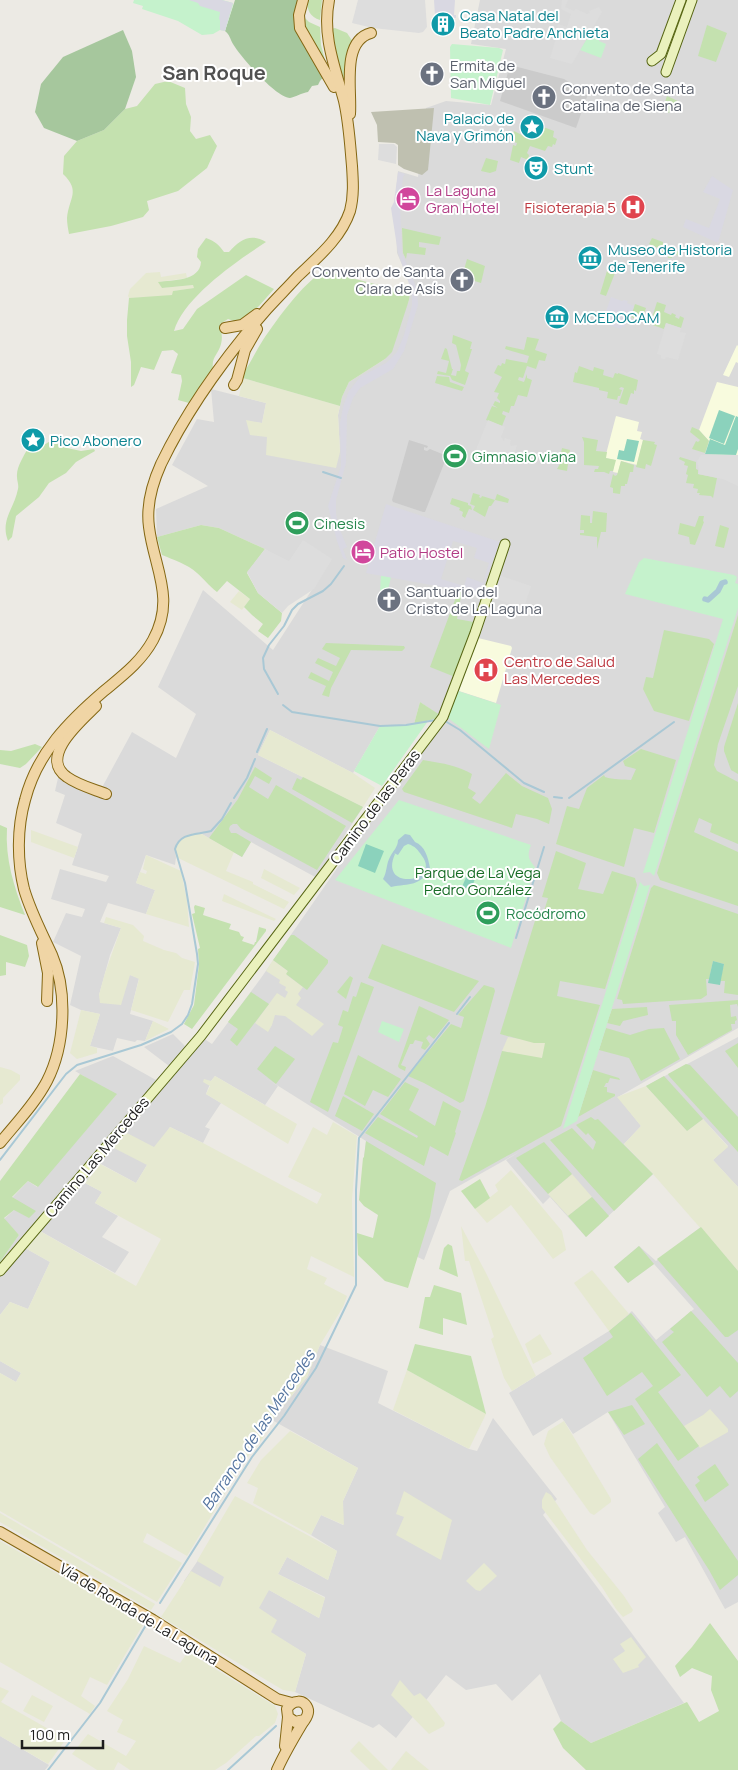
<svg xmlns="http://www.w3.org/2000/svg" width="738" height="1770" font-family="Manrope,sans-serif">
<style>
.residential{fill:#dadada}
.education{fill:#f8fbde}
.religious{fill:#cbcbcb}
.construction{fill:#bfc0b0}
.farmland{fill:#e6e9d1}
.grass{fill:#c4e1af}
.forest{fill:#a6c79d}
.park{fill:#c5f2cc}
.pitch{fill:#8bd2bc}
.parking{fill:#ddd}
.plaza{fill:#d9d8e2;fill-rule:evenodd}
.water{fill:#a9c8d5;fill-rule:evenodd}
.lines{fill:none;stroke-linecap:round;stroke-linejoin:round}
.stream{stroke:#a9c8d5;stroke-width:2}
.canal{stroke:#a9c8d5;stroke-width:5.5}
.secondary-casing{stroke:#566512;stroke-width:11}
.primary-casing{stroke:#836612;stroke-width:12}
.secondary{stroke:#eaf1bd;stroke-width:9}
.primary{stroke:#f0d5a5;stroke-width:10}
.labels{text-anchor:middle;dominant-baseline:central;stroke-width:4;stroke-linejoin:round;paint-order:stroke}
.culture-label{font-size:15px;fill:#0d838f;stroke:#fff;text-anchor:start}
.worship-label{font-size:15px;fill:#5b616d;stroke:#fff;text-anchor:start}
.hotel-label{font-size:15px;fill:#b23c85;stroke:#fff;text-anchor:start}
.health-label{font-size:15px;fill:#be3a42;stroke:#fff;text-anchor:end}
.leisure-label{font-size:15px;fill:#27864d;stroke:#fff;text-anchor:start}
.street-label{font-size:15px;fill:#1d1d1d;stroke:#fff}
.park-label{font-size:15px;fill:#186d26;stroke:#fff}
.water-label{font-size:16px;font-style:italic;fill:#5575a0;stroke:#fff}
.district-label{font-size:20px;font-weight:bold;fill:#505050;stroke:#fff}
</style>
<rect width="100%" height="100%" fill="#eceae4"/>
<g class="residential">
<path d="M480,0H678L670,55L692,0H738V1028L618,1097L641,1126L624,1144L653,1174L586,1237L550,1197L543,1204L506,1160L521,1151L450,1191L424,1260L411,1254L364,1157L366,1141L256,1072L278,1086L265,1105L215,1076L211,1081L206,1094L221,1103L205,1127L210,1129L203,1143L170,1127L136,1183L101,1164L85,1183L102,1192L95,1203L118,1216L102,1237L129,1252L115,1273L40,1231L25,1248L50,1262L28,1309L10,1302L0,1315V1262L19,1235L4,1219L14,1210L12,1198L28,1181L37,1187L116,1095L75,1071L113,1056L156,1080L169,1066L144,1047L173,1034L186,1047L197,1034L212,1044L261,978L442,717L420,702L414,724L380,726L353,773L270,730L258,755L363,807L317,878L251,842L242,857L200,833L175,849L176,857L175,865L146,855L136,883L155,890L146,914L108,903L100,922L121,928L110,955L99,995L130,975L139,978L130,1014L153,1021L145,1041L137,1040L135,1042L117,1038L113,1051L90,1046L100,1014L81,1010L70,1005L81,956L53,942L66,913L82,917L85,909L51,899L60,869L106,882L109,876L72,865L82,834L56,823L65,795L55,791L58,778L99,793L132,732L176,758L196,714L158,687L203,590L273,650L331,560L287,563L265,549L219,528L201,525L157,537L156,509L208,486L172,465L197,419L214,422L211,389L266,403L262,423L247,421L267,436L340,452L338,415L342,397L349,382L385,359L409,300L410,283L397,253L395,202L398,171L418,177L426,108L446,101L491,105L506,49L471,44Z"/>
<path d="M738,1037V1187L713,1160L728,1146L703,1119L687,1131L646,1086Z"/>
<path d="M701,1227L738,1271V1602L725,1609L685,1537L676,1542L658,1513L665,1507L608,1412L573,1434L562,1418L533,1436L509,1393L609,1331L632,1311L656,1340L694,1309L654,1264L628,1283L614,1267L639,1246L656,1261Z"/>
<path d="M320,1345L388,1371L378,1403L469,1449L477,1451L493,1418L557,1499L543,1515L684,1703L591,1743L561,1721L540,1674L512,1701L496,1684L466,1690L446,1675L396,1738L379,1724L373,1728L295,1692L306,1654L184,1581L203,1553L319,1618L325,1597L278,1574L287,1557L328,1580L337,1551L311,1535L321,1515L343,1525V1501L358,1468L272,1420L307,1377Z"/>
<path d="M0,1361L21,1373L16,1382L0,1373Z"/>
<path d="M0,1736L49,1765L45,1770H0Z"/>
</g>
<g class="education">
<path d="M737,345L738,346V363L736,362L729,377L723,375Z"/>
<path d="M717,382L738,387V455L705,454L709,441L699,430Z"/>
<path d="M616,416L639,422L637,431L642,432L640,439L643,440L637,465L621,461L618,473L613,472L615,460L605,458Z"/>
<path d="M478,638L511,646L512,648L496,703L459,691Z"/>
</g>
<g class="religious">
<path d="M510,65L564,79L588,94L576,128L500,101Z"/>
<path d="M409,440L428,446L427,448L424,447V450L427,451L430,449L447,456L425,512H423L393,502L392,500Z"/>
</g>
<path class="construction" d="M434,108L428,170L422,175L404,169L398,165V145L395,143L378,142L377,125L371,112Z"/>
<g class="farmland">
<path d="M160,272L161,277L186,273L187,278L159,282L162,288L194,285V288L173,291V295L159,297L129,298L128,296L130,289L146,273Z"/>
<path d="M243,378L340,406L338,415L340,452L336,468L266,455L267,437L250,435L246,420L262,423L266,403L239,396Z"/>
<path d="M239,591L250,599L242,610L230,602Z"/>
<path d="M270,730L353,773L375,788L363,807L258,755Z"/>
<path d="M31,830L78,847L74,858L31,842Z"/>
<path d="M195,833H200L234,852L226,871L253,882V884L289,902L284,909L176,857L175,849L176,844L187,835Z"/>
<path d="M146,855L181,871L187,901L189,927L146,914L155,890L136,883L140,872L146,874L147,871L143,869Z"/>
<path d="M264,869L300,888L294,895L261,878Z"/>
<path d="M224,894L276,919L274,921L222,901Z"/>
<path d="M106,917L133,925L144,936L143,941L164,950L176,953L182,958L195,962L190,990H184L168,1022L131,1010L139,979L130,975L121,1005L100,1003L99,995L105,973L121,928L104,923Z"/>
<path d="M273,960L288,971L287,975L303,987L298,994L301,998L296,1005L324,1024L312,1036L285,1016L275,1015L272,1025L268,1032L255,1023L277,993L285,998L288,992L285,990L286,987L279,983L280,980L266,971Z"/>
<path d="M81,1010L100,1014L90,1046L97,1048V1053L77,1059L70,1053Z"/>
<path d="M153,1021L169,1029L145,1041Z"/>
<path d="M508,1037L546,1043L542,1059L502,1051Z"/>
<path d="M0,1067L11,1070L20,1075V1080L3,1098V1103L0,1105Z"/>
<path d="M215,1076L297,1124L288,1144L206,1094L210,1086L203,1082L204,1079L211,1081Z"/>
<path d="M646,1086L687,1131L703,1119L728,1147L713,1160L738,1187V1271L653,1174L624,1144L641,1126L617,1097Z"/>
<path d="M333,1122L357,1136L352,1200L354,1277L311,1256L307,1269L327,1278L324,1284L347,1296L343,1307L320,1345L307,1377L272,1420L263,1438L249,1455L227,1490L187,1556L147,1533L143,1542L182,1563L157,1602L0,1511V1373L16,1382L21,1373L0,1361V1315L10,1302L28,1309L50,1262L25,1248L40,1231L136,1286L161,1239L95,1203L102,1192L85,1183L100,1164L136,1183L147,1165L112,1147L125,1132L154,1147L170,1127L203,1143L317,1204L322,1194L288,1177L313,1127L327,1135Z"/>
<path d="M511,1170L562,1231L566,1250L553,1259L511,1205L487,1223L475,1209L498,1191L495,1185Z"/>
<path d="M572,1174L592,1197L568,1216L548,1194Z"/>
<path d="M461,1226L486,1273L536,1376L512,1391L504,1378L491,1339L494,1337L469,1261H465Z"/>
<path d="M592,1270L629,1314L609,1331L574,1283Z"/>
<path d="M540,1334L552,1354L533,1364L525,1344Z"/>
<path d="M407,1370L486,1414L469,1449L393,1410Z"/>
<path d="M710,1409L728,1429V1432L700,1448L684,1426L703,1415Z"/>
<path d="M564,1421L611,1499V1502L594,1515L590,1513L550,1457L544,1444L548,1431Z"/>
<path d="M290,1431L358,1468L343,1501L344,1525L321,1515L311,1535L253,1503L258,1488L247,1483L261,1460Z"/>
<path d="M404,1491L452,1520L441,1560L396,1535L404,1517L396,1514Z"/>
<path d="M546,1492L551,1495L587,1550L624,1596L633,1610L632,1612L623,1617L616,1609L602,1587L542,1508V1500Z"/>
<path d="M235,1496L337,1551L328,1580L287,1557L278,1574L325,1598L319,1618L269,1590L259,1608L277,1620L271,1632L306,1654L295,1692L283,1690L161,1617L191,1571L220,1587L224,1577L197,1561Z"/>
<path d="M0,1513L155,1604L151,1610L0,1522Z"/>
<path d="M0,1541L144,1623L107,1685L90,1677L81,1696L95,1706L90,1714L0,1662Z"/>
<path d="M484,1563L497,1576L480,1591L476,1590L466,1581Z"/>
<path d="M631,1637L646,1657L638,1665L639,1667L623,1673L613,1659L625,1651L620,1644Z"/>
<path d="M144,1646L180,1663L188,1652L275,1706L278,1714L275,1723L259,1736H256L226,1763L215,1770H130L118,1762L114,1770H97L72,1754L88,1734L126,1756L136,1741L117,1732L123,1720L107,1711L128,1679Z"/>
<path d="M400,1680L414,1696L420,1693L428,1701L445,1723L444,1726L429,1734L391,1695Z"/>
<path d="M0,1687L9,1691L1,1702L66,1739L48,1764L0,1736Z"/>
<path d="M32,1695L53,1706L44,1722L23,1711Z"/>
<path d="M359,1741L388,1770H370L350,1751Z"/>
<path d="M406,1751L429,1770H391Z"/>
</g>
<g class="grass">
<path d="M307,0H322L320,20C310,17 307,10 307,0Z"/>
<path d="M303,16L309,22L320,27L321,45L325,60L323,61L304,29Z"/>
<path d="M707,25L727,33L716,62L698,56Z"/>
<path d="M335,28L347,33L353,42L346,89L339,67L331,29Z"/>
<path d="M168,81L185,88L186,104L191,117L190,131L196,139L210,135L217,146L207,168L178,191L147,201L149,210L143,217L111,226L69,234C68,229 67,223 67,218C69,198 81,191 63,174L64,156L77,141L104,130L125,109L137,106L155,84Z"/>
<path d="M667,96L680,102L674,112L670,111L669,113L662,110Z"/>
<path d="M535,124L554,131L553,137L557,139L555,145L553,144L552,147L548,146L545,151L530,146L527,153L529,155L528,160L521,157L519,163L510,160L513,145L516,146L517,143L514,142V139L512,138L514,131L528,138Z"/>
<path d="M486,158L498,161L496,171L490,173L481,171Z"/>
<path d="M402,228L441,237L439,245L419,242V247L426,248L425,255L407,253L406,259L403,253Z"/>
<path d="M206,238C215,241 219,245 224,252H229C240,239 251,233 266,242C237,261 184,297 174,331L183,329L197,309L246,275L274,289L259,306L240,323L228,319L220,324C221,331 223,337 221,344C219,353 211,358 213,368L189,403L178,400L182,381L181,375L171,373L178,354L173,350L162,351L154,370L141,367L134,385L131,387V362L127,336V320L129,298L172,295L173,291L194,288L193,285L162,288L158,282C173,280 200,281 201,262L197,257L198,249Z"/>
<path d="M652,238L663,242V244L681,253L679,256L672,253V258H668L669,254L660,252V249L649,244Z"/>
<path d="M467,259L485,266L481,283L462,277Z"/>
<path d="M324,271L410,293L409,300L392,352L385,359L349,382L342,397L340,406L243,378L241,376C250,365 255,352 263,340C279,317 301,285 324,271Z"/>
<path d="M607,271L615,273L606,296L600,294Z"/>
<path d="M657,302L666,305L664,312L671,315L672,313L676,315L675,317L679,319L680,316L684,318L681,328L666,323L664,329L633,318L631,316L635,304L646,308L643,317L651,321Z"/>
<path d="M453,335L472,342L470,349H472L465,371L469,373L465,385L452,380L450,376L437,374L438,371L446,373L449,361L441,359L445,348L447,349L452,369H453L451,375L456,376L457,371H460L461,365L456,345L452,343Z"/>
<path d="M527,337L539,339L535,350L547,354L545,361L539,360L536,369L527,366L523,378L519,377L518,380L524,382L527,374V378L532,380L527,397L518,395L514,406H511L509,413L503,411L502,414L506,416L502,426L486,420L492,406L498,408L493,405L495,401L500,403V401L497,398L499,393L494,392L502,377L494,373L498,365L501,366L502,363L505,364L506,359L527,363L529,356L505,349L506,346L524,350Z"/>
<path d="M579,366L593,371L594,367L604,370L603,375L613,378L615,373L618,374V373L638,380L636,391L634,390V394L631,393L627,405L619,403L624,388L621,387L619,389L622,390L620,396H618L617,400L607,398L608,392L599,390V388L573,382L575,372L577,373Z"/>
<path d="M437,376L449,377L450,382L464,387L462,391L435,383Z"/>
<path d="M692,427L699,430L709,441L705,453L692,449L696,441L698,442L700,440L690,432Z"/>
<path d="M582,437L598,440L596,451L607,452L606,458L616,460L613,471H610L609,474L604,472H594L595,469H598L599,466L584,465V442Z"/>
<path d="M62,438L67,448L81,451L94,449L95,451L76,462L66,473L49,483L39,497L16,516L12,537L8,541C0,520 14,509 18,489C19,485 17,481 17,477C16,467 24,456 28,448H39L52,440Z"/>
<path d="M643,440L655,442L654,444L657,445L651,466L646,464L645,469L636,467Z"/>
<path d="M562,448L570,450L567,471L557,469L561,462H559Z"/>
<path d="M680,457L696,462V469L698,470V474L717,478L713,498L711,496L699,495L700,493H697L698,489L693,488L694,484L686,483L688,475L686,474L688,466L684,465L685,462L679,459Z"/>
<path d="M621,461L634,465L633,472H630L627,484H625V486H621L620,494L613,493V488L610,487L613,474L615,476L617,475Z"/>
<path d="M473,493L480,495L479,497L481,498L482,496L495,500L497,494L509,499L508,503L495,500L491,506H489L485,517L473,510L475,506L470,504Z"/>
<path d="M452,498L468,503V505L471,506L472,510L469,509L465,518L462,516L463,512L459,510L460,508L450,504Z"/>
<path d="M593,511L607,513L606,532H601L597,549V537L580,535V533H584V530H580L581,515L590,516V523H592Z"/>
<path d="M699,516H704L703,521L704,522L695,545L690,544L689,537L678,534L680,523L695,527Z"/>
<path d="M201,525L219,528L265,549L247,573L258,593L282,613L281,621L268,638L258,631L263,624L252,615L244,607L250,599L227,581L217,592C208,585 205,580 197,573C187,564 174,560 162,555L157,537Z"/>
<path d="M720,525L729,528L724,548L715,546Z"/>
<path d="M459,589L462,590L457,619L474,622L455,677L430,667Z"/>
<path d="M738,615V686L718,744L714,765L717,771L738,782V844L710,832L712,824L699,818L694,832L738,852V906L660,880L657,873Z"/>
<path d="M664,630L709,639L714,644L689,721L654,711L643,689L646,677L653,678Z"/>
<path d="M326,643L404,646L405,648L402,651L351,650L331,688L329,697L322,695L326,686L308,678L311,672L329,681L333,672L315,663L318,658L336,666L340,658L322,649Z"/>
<path d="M420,702L440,715L443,717L414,724Z"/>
<path d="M738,703V774L731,770L724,751V747Z"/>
<path d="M35,744L42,747L26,764L20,768L0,764V750L11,751Z"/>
<path d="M641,749L676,760L654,833L634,828L624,867L556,844L567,806L579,809L587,788L604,775L605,777C614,780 622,779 631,780L636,769L625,766L623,761Z"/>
<path d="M423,760C441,763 456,765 472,774L468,788L476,793L472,798L480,804L506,773L522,786L548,798L552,809L549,824L537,819L516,814L512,828L404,792L402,789Z"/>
<path d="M255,767L272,778L269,784L255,776L249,787L268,799L276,785L346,826L317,870L241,829L237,824H233L230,826L229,829L231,833H236L251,842L242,857L209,838L238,799Z"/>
<path d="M303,777L363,807L352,823L292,789L297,778L301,780Z"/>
<path d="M0,825L7,828C5,859 14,887 25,915L0,907Z"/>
<path d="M556,851L586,863L578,889L603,894L612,871L635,878L637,885L605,989L560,981L557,996L600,1005L561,1126L462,1181L459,1180L485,1107L502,1051L542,1058L545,1043H534L500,1034L538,911H544L548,898L542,897Z"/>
<path d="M654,885L738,914V995L724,993L725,981H720L724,964L713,961L709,979H706L707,995L701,999L623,1004L622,1000L617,999L651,888Z"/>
<path d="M195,905L205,908L203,915L231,924L229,929L239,932L241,936L244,937L242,941L254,945L255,942H256L259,927L266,929V931L192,1029L184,1024L194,1005L199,965L198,949L200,948L192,914L195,913L194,907Z"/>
<path d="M0,935L27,945L29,956L25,967L6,962V975L0,976Z"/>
<path d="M291,935H294L328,960V963L307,990L286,974L288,971L273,960Z"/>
<path d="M382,944L479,981L454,1012L368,978Z"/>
<path d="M350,976L353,978L346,999L337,992Z"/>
<path d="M361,982L374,987L328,1112L310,1102L333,1042L338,1043L343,1027L338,1025L343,1010L348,1012L353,996L356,997Z"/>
<path d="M484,985L494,988L495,991L464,1101L460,1103L424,1083L408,1076L451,1024L461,1028L464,1017L458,1015Z"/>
<path d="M251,992L269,1004L237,1046L230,1040L238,1029L228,1022Z"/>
<path d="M738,1000V1007L737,1004L730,1005L731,1017L736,1016L737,1020L735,1021V1024H731L732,1030L688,1055L676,1035V1021H672L669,1005Z"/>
<path d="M419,1006L449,1020L434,1039L429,1035L426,1038L430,1044L425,1050L421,1048L423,1042L415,1040L413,1044H410L401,1065L406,1067L405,1071L399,1068L398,1066Z"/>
<path d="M647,1007L648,1015L623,1021L620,1026L607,1023L612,1009Z"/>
<path d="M606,1028L630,1035L649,1029L664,1028L680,1059L641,1081L629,1058L599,1050Z"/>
<path d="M738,1043V1068L725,1051Z"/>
<path d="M275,1046L295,1059L276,1084L257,1069Z"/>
<path d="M358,1055L401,1079L388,1097L373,1090L365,1106L344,1094Z"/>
<path d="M686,1064L690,1065L738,1117V1152L669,1076L668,1074Z"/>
<path d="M593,1070L619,1078L620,1080L610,1078L608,1083H606L604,1087H607V1092L615,1094V1096L578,1117Z"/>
<path d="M80,1074L117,1094L38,1187L28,1181L12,1197L36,1211L29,1218L14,1210L4,1218L19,1235L0,1262V1181Z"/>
<path d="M664,1076L703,1119L687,1131L646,1086Z"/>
<path d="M405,1082L419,1089L409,1110L435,1126L443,1101L461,1111L455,1132L456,1133L448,1156L430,1146L424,1166L365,1133L378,1117L417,1138L418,1136L380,1114Z"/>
<path d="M343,1096L374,1114L362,1131L335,1116Z"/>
<path d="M591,1117L595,1120L598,1119L653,1174L614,1211L550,1140L572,1128L593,1150L596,1142L588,1133L586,1135L576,1125Z"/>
<path d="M366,1141L436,1183L430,1217L408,1288L385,1281L358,1255L357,1233L373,1238L378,1215L364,1206L359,1200L363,1158L364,1157Z"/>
<path d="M544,1142L572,1174L548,1194L516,1158Z"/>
<path d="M480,1179L490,1198L475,1209L461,1191Z"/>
<path d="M592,1197L609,1216L586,1237L568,1216Z"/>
<path d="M701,1227L738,1271V1330L728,1337H725L657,1259Z"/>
<path d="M448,1244L452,1246L458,1277L439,1269L444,1248Z"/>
<path d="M639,1246L654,1264L628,1283L614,1267Z"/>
<path d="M434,1285L461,1293L467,1325L443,1318V1335L419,1328L425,1297H430Z"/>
<path d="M691,1311L738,1363V1391L730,1398L720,1386L707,1397L662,1342L674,1332L670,1329Z"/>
<path d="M631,1313L681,1375L658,1392L699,1446L678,1461L635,1399L653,1386L642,1372L607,1396L583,1358L613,1337L609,1331Z"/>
<path d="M415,1344L471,1356L486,1414L407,1370Z"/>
<path d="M632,1405L645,1424L624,1435L608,1412Z"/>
<path d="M657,1443L738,1561V1575L720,1590L709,1570L638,1459Z"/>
<path d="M715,1464L729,1485L705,1502L695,1485L700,1481L697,1477Z"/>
<path d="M710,1623L738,1661V1770H586L563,1748L553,1729L561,1721L591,1743L687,1702L699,1722L719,1711L711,1690L712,1676L692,1668L680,1677L675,1666L692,1647Z"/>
</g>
<g class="forest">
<path d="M235,0H299L296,11L325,75L320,81L318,85L312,86L308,92C302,93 295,97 290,98C276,98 240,56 233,44C230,39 230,35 225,31Z"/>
<path d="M123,30L132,51L136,77L125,109L104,130L77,141L44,128L35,112L41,84L63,57Z"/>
</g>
<g class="park">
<path d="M134,0H222L233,3V5L225,31L220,30L213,34L202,35L178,21L142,9L143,6L133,3Z"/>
<path d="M596,29L602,31L599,41L606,44L601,58L580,50L591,32L595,34Z"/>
<path d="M452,44L499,48L503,50L490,105L451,98L450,47Z"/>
<path d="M644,558L734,575L737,577L735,583L738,584V608L654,876L650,872L643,873L723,619L625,594L639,562Z"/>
<path d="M381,575L391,577L384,607H379Z"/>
<path d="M455,690L501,705L489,749L444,715Z"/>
<path d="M428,721L382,786L354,771L380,726L406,725Z"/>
<path d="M399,800L531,845C527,855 528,859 535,867L511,948L335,880Z"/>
<path d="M640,882L644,886L650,885L577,1121L563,1129Z"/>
<path d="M382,1021L404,1029L399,1042L378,1032Z"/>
</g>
<g class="pitch">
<path d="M719,410L735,416L724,444L709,438Z"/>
<path d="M736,416L738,417V449L736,455L705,454L710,439L725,445Z"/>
<path d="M627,439L639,441L634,462L617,459L619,450L624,451Z"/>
<path d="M366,844L384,851L375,873L358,866Z"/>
<path d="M469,870L477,873L471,890L462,887Z"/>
<path d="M713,961L724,964L720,985L708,983Z"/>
</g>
<g class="parking">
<path d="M358,0H425L427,27L423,32L419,33L373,28L352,23Z"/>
<path d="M562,0H568L565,7L574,11L576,9L587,14L590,13L589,11L599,7L602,12L572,64L550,58L557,35L555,34L558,24L567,27L571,14L561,9Z"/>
<path d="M379,144H394L397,147L396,164L378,160Z"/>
<path d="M666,323L681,328L680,332L686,333L678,360L666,357L665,359H663L661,358V355L657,354Z"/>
<path d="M488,420L505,427L501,437L504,441L505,438L511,440L510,444L511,446L517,445L512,462L496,458L494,460L475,452Z"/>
<path d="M701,455H738V486L723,479L698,474L699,470L697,461Z"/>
<path d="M303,540L332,559L314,589L288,606L282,613L258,593L247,572L265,549L289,561Z"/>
<path d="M498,575L531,586L524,608L490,597Z"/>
</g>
<g class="plaza">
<path d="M189,0H222L233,3L225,31L220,30V20L219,19L220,12L200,6L198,3Z"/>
<path d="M434,0H455L454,15H456V18L448,17V15L435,16Z"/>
<path d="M398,172L405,174L403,177L400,205L402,253L417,289L418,305L404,351L393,369L360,388L353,398L347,415L346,463L336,500V513L338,525L347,547L343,549L347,560L343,558L337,541L328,506L341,466L340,423L343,407L349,391L360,377L386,363L397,352L404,335L412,305V292L398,253L391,208L394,202Z"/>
<path d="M712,176L733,190L718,243L683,227L686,219L709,228L720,199L703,192Z"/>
<path d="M611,297L622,301L624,300L628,301L627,303L634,306L629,323H626L625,327L622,326L621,329L602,323Z"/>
<path d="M386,504L500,542L480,594L366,573ZM453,541L477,548L474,558L489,563L483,583L467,577L464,586L441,579Z"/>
</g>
<path class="water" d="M405,834L410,835L415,842C425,846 428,857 430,868C420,887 410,883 391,887L383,879C387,873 386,864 390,857C393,851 398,847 398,840ZM408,844C415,846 418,850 422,856C442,882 378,892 395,854L394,853L398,855L404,846Z"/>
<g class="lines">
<g class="stream">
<path d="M323,472L341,478"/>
<path d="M278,694L264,669L263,658L269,645L284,626L292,610L298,604L323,591L331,584L344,566"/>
<path d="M283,705L292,712L380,726L406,725L436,720"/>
<path d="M445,721L460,730L524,783L544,792"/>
<path d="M257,752L267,729"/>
<path d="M554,797L562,798"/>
<path d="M234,798L247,778L255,759"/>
<path d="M569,798L674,722"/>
<path d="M516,938L544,847"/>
<path d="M457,1014L470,997"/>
<path d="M0,1160L66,1074L77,1065L141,1045L171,1032L182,1024L188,1015L192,1004L198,964L197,954L185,883L175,849C180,832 197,835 211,831L222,819L231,803"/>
<path d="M160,1603L252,1457L284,1416L316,1368L356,1285V1190L359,1138L449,1023"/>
<path d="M48,1770L100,1703L146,1625"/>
<path d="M228,1770L276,1726"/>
</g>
<path class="canal" d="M705,599L708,600L718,591L722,583L725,582"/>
<defs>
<g id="secondary">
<path d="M652,61L661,54L681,0"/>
<path d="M666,72L692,0"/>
<path d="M0,1271L201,1036L443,717L475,633L505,544"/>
</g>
<g id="primary">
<path d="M303,0L299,15L300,28L334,87"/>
<path d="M350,114C352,90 341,41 371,33"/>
<path d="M225,328L242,325L257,314"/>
<path d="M234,385L237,380L245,350L257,329"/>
<path d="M96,706C81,721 38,757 67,777C78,785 93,789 106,794"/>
<path d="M42,943L48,973L47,1001"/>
<path d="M0,1143C16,1123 35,1104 47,1081C65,1046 68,992 52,955C42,933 31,913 24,889C17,861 17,828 25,800C37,753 69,721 104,691C122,676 141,662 153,640C176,598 154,568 149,527C146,505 152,484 161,464C188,408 226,356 267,309C277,298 288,287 298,276C318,257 341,238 350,211C354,196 353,181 352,166C350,144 349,123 344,101C335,67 322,36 329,0"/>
<path d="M0,1532L153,1620L277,1699L292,1703"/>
<path d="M285,1746L288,1717"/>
<path d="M277,1770C284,1754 293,1739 302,1724C305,1719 309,1716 308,1710C305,1698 292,1700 287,1709L288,1717L295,1722L304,1720"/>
</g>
</defs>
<use href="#secondary" class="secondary-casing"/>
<use href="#primary" class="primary-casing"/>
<use href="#secondary" class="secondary"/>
<use href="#primary" class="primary"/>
</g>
<defs>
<symbol id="building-disc" viewBox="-11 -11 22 22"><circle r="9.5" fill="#0f9aa8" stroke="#fff"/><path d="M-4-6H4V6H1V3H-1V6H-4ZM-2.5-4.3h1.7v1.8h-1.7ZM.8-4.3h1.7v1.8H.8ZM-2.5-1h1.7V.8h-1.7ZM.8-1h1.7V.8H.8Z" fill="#fff"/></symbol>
<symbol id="church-disc" viewBox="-11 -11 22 22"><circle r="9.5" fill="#6b7280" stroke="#fff"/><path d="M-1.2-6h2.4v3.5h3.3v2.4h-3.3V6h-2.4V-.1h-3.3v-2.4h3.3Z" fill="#fff"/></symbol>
<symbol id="sight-disc" viewBox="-11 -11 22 22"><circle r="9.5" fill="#0f9aa8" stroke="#fff"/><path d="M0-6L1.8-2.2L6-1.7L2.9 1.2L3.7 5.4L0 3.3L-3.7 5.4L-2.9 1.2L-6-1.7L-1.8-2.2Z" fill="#fff"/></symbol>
<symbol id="theatre-disc" viewBox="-11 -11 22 22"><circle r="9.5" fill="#0f9aa8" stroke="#fff"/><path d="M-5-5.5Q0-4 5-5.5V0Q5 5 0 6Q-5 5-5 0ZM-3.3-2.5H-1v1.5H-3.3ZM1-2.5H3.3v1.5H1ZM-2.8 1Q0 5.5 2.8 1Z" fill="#fff"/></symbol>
<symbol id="hotel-disc" viewBox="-11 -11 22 22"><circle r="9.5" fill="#d1479c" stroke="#fff"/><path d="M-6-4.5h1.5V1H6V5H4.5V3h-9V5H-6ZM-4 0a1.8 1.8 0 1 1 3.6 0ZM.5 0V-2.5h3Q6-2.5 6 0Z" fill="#fff"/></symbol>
<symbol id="hospital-disc" viewBox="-11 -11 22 22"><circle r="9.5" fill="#e0444e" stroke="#fff"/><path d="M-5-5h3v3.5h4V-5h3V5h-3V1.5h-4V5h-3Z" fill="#fff"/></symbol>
<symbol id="museum-disc" viewBox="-11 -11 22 22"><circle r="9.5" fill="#0f9aa8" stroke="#fff"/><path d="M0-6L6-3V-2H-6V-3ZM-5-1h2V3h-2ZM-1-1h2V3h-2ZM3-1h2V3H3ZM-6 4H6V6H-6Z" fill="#fff"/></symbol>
<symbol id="stadium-disc" viewBox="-11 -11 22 22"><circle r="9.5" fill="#2e9e5b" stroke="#fff"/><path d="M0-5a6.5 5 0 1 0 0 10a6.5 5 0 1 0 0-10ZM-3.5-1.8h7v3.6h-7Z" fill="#fff"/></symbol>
</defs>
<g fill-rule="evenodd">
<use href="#building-disc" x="429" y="10" width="28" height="28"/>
<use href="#church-disc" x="418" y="60" width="28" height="28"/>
<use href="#church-disc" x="530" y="83" width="28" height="28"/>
<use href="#sight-disc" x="518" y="113" width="28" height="28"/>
<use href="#theatre-disc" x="522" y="154" width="28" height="28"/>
<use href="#hotel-disc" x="394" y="185" width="28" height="28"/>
<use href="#hospital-disc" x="619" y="193" width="28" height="28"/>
<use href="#museum-disc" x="576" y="244" width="28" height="28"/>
<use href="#church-disc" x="448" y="266" width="28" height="28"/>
<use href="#museum-disc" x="543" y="303" width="28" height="28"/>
<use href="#sight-disc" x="19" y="426" width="28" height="28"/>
<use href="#stadium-disc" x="441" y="442" width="28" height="28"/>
<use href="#stadium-disc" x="283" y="509" width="28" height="28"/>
<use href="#hotel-disc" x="349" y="538" width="28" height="28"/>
<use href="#church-disc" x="375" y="586" width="28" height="28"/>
<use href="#hospital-disc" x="472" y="656" width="28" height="28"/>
<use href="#stadium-disc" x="474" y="899" width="28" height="28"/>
</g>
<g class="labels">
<g class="culture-label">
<text x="460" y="15">Casa Natal del<tspan x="460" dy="17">Beato Padre Anchieta</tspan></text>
<text x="514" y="118" text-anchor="end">Palacio de<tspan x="514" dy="17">Nava y Grimón</tspan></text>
<text x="554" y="168">Stunt</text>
<text x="608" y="249">Museo de Historia<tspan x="608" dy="17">de Tenerife</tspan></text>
<text x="574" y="317">MCEDOCAM</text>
<text x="50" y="440">Pico Abonero</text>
</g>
<g class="worship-label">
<text x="450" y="65">Ermita de<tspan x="450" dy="17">San Miguel</tspan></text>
<text x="562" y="88">Convento de Santa<tspan x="562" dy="17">Catalina de Siena</tspan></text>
<text x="444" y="271" text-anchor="end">Convento de Santa<tspan x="444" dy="17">Clara de Asís</tspan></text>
<text x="406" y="591">Santuario del<tspan x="406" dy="17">Cristo de La Laguna</tspan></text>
</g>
<g class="hotel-label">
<text x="426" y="190">La Laguna<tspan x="426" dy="17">Gran Hotel</tspan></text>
<text x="380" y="552">Patio Hostel</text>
</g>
<g class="health-label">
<text x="616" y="207">Fisioterapia 5</text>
<text x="504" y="661" text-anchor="start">Centro de Salud<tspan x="504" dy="17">Las Mercedes</tspan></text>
</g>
<g class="leisure-label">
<text x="472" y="456">Gimnasio viana</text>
<text x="314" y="523">Cinesis</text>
<text x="506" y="913">Rocódromo</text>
</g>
<g class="street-label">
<text transform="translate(375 807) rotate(-53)">Camino de las Peras</text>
<text transform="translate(97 1157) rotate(-50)">Camino Las Mercedes</text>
<text transform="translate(139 1614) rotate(31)">Vía de Ronda de La Laguna</text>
</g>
<g class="park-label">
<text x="478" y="872">Parque de La Vega<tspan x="478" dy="17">Pedro González</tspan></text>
</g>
<g class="water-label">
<text transform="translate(258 1430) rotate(-56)">Barranco de las Mercedes</text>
</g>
<g class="district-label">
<text x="214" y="72">San Roque</text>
</g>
</g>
<path d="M22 1740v8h81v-8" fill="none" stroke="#1d1d1d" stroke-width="2.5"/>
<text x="30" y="1740" font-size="15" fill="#1d1d1d" stroke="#ffffff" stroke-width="4" paint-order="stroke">100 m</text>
</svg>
